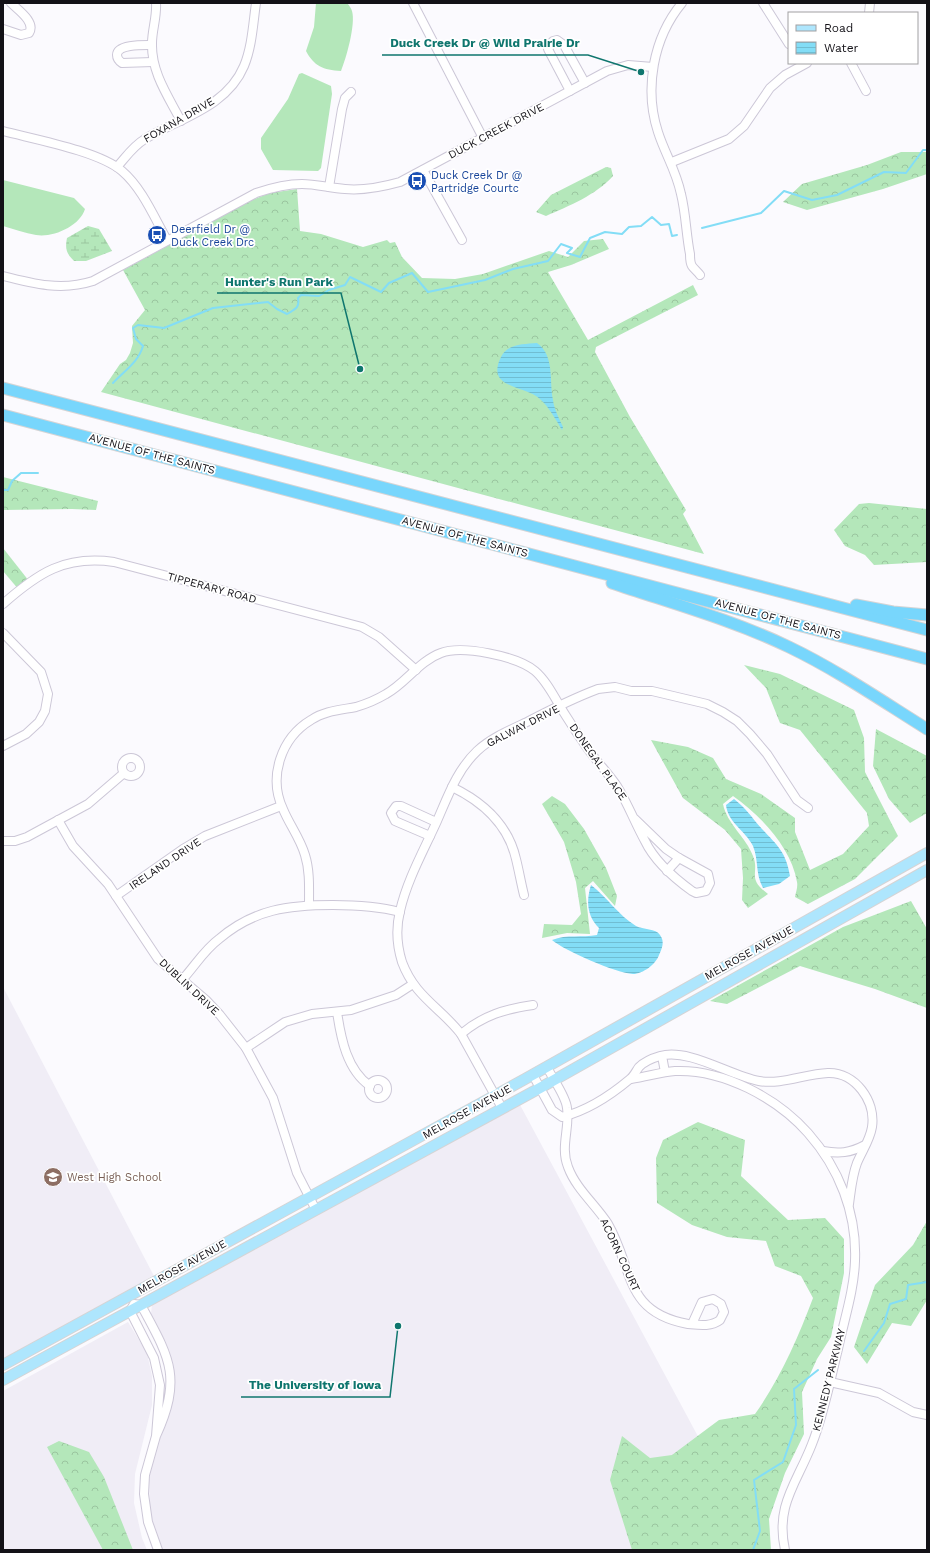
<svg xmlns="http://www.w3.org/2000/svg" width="930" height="1553" font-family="'Work Sans',sans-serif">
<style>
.built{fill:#f0edf6}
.grass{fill:#b4e7ba}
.forest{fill:url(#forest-crowns)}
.wetland{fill:url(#wetland-marsh)}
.water{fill:url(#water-rules)}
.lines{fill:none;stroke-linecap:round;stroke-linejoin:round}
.stream{stroke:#83ddf6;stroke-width:2}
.minor-casing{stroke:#ccc7d7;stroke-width:10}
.major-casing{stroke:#d5d4d5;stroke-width:12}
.highway-casing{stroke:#d5d4d5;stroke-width:13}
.minor{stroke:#fff;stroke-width:8}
.major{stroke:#aee6fd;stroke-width:10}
.highway{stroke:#78d6fc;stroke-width:11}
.labels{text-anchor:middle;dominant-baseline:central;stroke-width:3.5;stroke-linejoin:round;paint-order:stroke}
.street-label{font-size:11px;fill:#131117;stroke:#fff}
.transit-label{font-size:11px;fill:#164399;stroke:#fff;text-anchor:start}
.education-label{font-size:11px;fill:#785e54;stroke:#fff;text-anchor:start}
.leader{fill:none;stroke:#0f766e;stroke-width:1.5}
.callout-dot{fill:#0f766e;stroke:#fff;stroke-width:1.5}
.callout-label{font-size:12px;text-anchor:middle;font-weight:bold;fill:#0f766e;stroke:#fff;stroke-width:3.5;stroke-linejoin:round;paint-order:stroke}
</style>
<defs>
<pattern id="forest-crowns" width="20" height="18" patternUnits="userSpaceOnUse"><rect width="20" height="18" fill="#b4e7ba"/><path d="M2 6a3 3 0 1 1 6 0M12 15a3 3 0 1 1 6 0" fill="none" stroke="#9ac59f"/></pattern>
<pattern id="wetland-marsh" width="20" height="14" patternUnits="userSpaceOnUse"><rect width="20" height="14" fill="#b4e7ba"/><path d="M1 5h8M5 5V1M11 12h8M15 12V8" fill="none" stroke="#9ac59f"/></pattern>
<pattern id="water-rules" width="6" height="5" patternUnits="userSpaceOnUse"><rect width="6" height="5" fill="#83ddf6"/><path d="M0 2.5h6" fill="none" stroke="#70bdd2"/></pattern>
</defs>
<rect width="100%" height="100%" fill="#fbfafe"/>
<g class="built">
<path d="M3,987L155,1278L3,1360Z"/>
<path d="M519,1103L759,1550H163L156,1534L150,1510L149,1480L152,1464L170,1403V1358L163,1337L151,1314L152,1304Z"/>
<path d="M128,1322L147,1353L152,1376V1405L135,1474L134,1503L142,1538L147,1550H3V1391Z"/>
</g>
<g class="grass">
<path d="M316,3H347C349,5 351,8 352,11C356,24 346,59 341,71C323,70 314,66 306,51L314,27Z"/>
<path d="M302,73L331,86L332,94L321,168L318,171L273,170L261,149V138L288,99L299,74Z"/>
<path d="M3,180L74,198L85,209C80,226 53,238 36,235C25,233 14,229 3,226Z"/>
</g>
<g class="forest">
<path d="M901,152H927V174L883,189L807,210L783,202L802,184L867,165Z"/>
<path d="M606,167L611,168L613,176C596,195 569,206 546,216L536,212L551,195Z"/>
<path d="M297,189L300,231L321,234L363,247L387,240L390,243L395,242L402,257L422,278L455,279L483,274L549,251L568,257L584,241L603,239L609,249L571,265L548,272L588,340L693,285L698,295L596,347L595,352L630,417L686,510L683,514L704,554L101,392L120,364L126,360L130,353L133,343L132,326L145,310L123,270L252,200L270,193Z"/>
<path d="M3,477L98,501L96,510L72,509L3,510Z"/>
<path d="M869,503L927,509V562L874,565L865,555L845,546L834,530L859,504Z"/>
<path d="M3,548L29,581L19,590L3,571Z"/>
<path d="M744,665L780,674L854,710L864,738L865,772L898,836L855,879L808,904L795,897C796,892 798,887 797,882C791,847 760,815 733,796L723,804C727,824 746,837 753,856C760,873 746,878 768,894L748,908L742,900L743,878L741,849L725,830L683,798L651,740L688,747L713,758L726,779L761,794L795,818V832L810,870L843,854L869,826L867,813L800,730L780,723L766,688Z"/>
<path d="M876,729L927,756V813L910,823L889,799L873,766Z"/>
<path d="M552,796L565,804L584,829L606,868L617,896L615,906L593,881L585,888L590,934L567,933L542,938L544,924L572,925L581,914L576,882L564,842L542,804Z"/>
<path d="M911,901L927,929V1008L875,989L800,966L727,1004L710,1001L843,927Z"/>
<path d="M698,1122L745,1140L741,1176L788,1220L825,1218L844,1239V1273L831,1337L817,1359L802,1392L804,1434L785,1473L769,1519L771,1550H632L610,1480L622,1436L650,1458L672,1455L719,1420L755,1414C780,1379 798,1338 813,1298L801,1276L775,1266L766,1241L727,1237L692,1225L657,1203L656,1158L663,1140Z"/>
<path d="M927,1221V1300L911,1326L892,1323L867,1364L854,1347L875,1285L913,1245Z"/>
<path d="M59,1441L89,1452L104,1477L133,1550H103L47,1447Z"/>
</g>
<path class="wetland" d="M88,226L99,229L112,251L86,261H74C66,253 65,249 67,238Z"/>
<g class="water">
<path d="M537,343C555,356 549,380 553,400C554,409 559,418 563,427L562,430C556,420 549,407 540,399C525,385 485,389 501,357C507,344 524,344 537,343Z"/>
<path d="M734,799C747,809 751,817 762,829C778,846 786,852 790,876L779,884L763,888C755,873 759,861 753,846C745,830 728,823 726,805Z"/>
<path d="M591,885C607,897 618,915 636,926C643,930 656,928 660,935C665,942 662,948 659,955C656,964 643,974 633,974C616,973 565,951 552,940C567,934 582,938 597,935L599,928C587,916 586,901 591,885Z"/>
</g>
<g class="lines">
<g class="stream">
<path d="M702,228L761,213L784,191L812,200L837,195L884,172L906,173L923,150H927"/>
<path d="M113,383C124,371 138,363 143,346L136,339L133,328L138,325L164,328L213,308L268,302L277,309L287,314C295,309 300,308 298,298L301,295L319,296L329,290L345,285L350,277L381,292L389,283L412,273L428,292L485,280L513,269L548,261L561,244L572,248L567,253L580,257L590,238L605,232L622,234L629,227L641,226L652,217L661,225L669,224L672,236L677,235"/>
<path d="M3,490H8L12,481L21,473H38"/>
<path d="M864,1351L884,1323L890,1304L906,1299L908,1285L927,1282"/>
<path d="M753,1550L760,1531L754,1480L783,1462L796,1425L794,1389L818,1370"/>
</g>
<defs>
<g id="minor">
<path d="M156,3C157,17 152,30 152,43C151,72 168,96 181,121"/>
<path d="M413,3L483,138"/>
<path d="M682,3C653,38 644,89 658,132C665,154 676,170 681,194C686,214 686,234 690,254C690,258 690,263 692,266C694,269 698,272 700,275"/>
<path d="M763,3L789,44"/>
<path d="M869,13L870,3"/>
<path d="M3,29L21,35L29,33C36,22 18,10 11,3"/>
<path d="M152,45C144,45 117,44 117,55C117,59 119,61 122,63L153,62"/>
<path d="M851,63L866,91"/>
<path d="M570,91L550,53L548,49L553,41L557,40L564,45L585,83"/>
<path d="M3,131C33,139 99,151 122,171C142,188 154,217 167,240"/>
<path d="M672,162L729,139L744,126L770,88L785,75L807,63"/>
<path d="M117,167C126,157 133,146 145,139C180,118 227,107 244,66C252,47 253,24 256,3"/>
<path d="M423,170L462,240"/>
<path d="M329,187L342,109L345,98L351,92"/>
<path d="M3,276C34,284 62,291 93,281L256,193C271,188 286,184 302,184C316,184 330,188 345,189C364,191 382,187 400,182L607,71L628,65L653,67"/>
<path d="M3,604C38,573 65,555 114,562L362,627L379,637L416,670"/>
<path d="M3,633L41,672L48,694L45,711L39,722L26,734L3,746"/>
<circle cx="131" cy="767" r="9"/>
<path d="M452,787C483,802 508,824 516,859C519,871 521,883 524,895"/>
<path d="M58,820L73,846L108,884L158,959L206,1000L220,1015L246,1048L273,1098L297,1173L316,1210"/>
<path d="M430,836L395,821L391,813L396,806H401L436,822"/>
<path d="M3,841H15L27,837L88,804L124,773"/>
<path d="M667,871L679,858"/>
<path d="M116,896L183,849L205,836L281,806"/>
<path d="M309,905C309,888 310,871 305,855C300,838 289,824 283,809C268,777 281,738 311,720C324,711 340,710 356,707C366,704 376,700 386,694C406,683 419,661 441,653C462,645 517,656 535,671C548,682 556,701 566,716C573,727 580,738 588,749C597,762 608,773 617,786C628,804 635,823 645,841C655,862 674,878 692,891L696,893L706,891L710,883L708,874L679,858L666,849L635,819"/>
<path d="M182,980C195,966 204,950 219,939C254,909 289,905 333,905C356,905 377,906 400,912"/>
<path d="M337,1012C341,1039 347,1070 370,1086"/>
<path d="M461,1034C484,1015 505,1009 533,1005"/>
<path d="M246,1048L285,1022L312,1014L351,1010L396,995L413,984"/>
<path d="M662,1056L665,1072"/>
<path d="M547,1067C552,1078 566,1096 567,1108C570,1128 560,1147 568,1167C576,1189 596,1205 608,1224C634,1269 623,1312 688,1324C699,1325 711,1327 720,1320L724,1312L721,1304L713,1299L702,1302L692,1324"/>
<path d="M533,1075L552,1110L562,1117C586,1111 611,1095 630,1079C634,1076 636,1071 639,1067C644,1062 653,1058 660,1056C689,1048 729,1075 759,1081C781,1085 805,1074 828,1073C855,1072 876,1101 872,1127C870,1140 862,1151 857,1163C852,1176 851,1190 849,1204"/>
<path d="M631,1079C646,1077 661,1072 675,1071C723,1069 777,1098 808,1133C839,1168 857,1213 855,1261C854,1291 844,1320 838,1349C830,1381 824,1414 812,1444C797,1483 775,1505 785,1550"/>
<circle cx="378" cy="1089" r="9"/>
<path d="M502,1108L461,1034C440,1007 415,997 402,962C397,946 396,927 400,911C407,880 424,850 437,821C448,796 457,770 477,751C491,738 510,730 527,722C550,710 574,698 598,689L615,687L631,691H652L707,704L723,712L737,721L750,734L767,754L797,800L808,808"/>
<path d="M823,1151C839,1154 850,1153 865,1145"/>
<path d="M830,1382L879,1393L913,1412L927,1415"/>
<path d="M156,1436C183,1377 169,1357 141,1305L134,1304L130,1311L154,1358L160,1385L156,1436L145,1475L144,1494L148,1522L158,1550"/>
</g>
<g id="major">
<path d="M3,1365L525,1079L927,853"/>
<path d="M3,1380L540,1088L927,870"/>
</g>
<g id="highway">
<path d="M3,388L927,630"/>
<path d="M3,415L927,659"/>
<path d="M612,583C671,603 733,620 789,647C837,670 882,701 927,729"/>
<path d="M856,605L893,612L927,615"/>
</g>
</defs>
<use href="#minor" class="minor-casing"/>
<use href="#major" class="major-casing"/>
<use href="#highway" class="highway-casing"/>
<use href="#minor" class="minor"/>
<use href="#major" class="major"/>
<use href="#highway" class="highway"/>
</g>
<defs>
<symbol id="bus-disc" viewBox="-11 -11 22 22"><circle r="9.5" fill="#1a4fb4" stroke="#fff"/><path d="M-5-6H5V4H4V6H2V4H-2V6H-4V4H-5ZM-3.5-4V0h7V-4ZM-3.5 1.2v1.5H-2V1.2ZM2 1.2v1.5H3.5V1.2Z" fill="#fff"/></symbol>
<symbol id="school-disc" viewBox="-11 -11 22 22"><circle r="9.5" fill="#8d6e63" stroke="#fff"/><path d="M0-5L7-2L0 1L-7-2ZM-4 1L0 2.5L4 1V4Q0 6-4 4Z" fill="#fff"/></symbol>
</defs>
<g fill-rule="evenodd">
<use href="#bus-disc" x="406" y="170" width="22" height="22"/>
<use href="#bus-disc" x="146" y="224" width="22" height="22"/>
<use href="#school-disc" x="42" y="1166" width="22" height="22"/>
</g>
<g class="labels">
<g class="street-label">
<text transform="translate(179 120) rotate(-30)">FOXANA DRIVE</text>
<text transform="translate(496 131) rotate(-28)">DUCK CREEK DRIVE</text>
<text transform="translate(152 454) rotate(15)">AVENUE OF THE SAINTS</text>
<text transform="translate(465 537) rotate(15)">AVENUE OF THE SAINTS</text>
<text transform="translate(212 588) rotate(15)">TIPPERARY ROAD</text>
<text transform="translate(778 619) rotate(15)">AVENUE OF THE SAINTS</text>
<text transform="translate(523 726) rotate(-27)">GALWAY DRIVE</text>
<text transform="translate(598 762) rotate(55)">DONEGAL PLACE</text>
<text transform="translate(165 864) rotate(-34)">IRELAND DRIVE</text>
<text transform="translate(749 953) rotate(-29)">MELROSE AVENUE</text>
<text transform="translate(189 987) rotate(43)">DUBLIN DRIVE</text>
<text transform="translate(467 1112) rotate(-29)">MELROSE AVENUE</text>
<text transform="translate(620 1255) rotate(65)">ACORN COURT</text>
<text transform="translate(182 1267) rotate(-29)">MELROSE AVENUE</text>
<text transform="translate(829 1380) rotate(-76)">KENNEDY PARKWAY</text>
</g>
<g class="transit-label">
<text x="431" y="175">Duck Creek Dr @<tspan x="431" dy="13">Partridge Courtc</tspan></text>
<text x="171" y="229">Deerfield Dr @<tspan x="171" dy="13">Duck Creek Drc</tspan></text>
</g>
<g class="education-label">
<text x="67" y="1177">West High School</text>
</g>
</g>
<path class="leader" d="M641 72L588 55H382M360 369L341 293H217M398 1326L390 1397H241"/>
<g class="callout-dot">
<circle cx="641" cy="72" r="4"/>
<circle cx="360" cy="369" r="4"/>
<circle cx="398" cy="1326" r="4"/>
</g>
<g class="callout-label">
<text x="485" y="47">Duck Creek Dr @ Wild Prairie Dr</text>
<text x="279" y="286">Hunter's Run Park</text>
<text x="315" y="1389">The University of Iowa</text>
</g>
<rect width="930" height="1553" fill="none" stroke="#131117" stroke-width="8"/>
<rect x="788" y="12" width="130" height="52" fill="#ffffff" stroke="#a1a0a2"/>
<rect x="796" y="25" width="20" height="6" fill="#aee6fd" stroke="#a1a0a2"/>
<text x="824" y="32" font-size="12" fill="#131117">Road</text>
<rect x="796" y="42" width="20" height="12" fill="url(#water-rules)" stroke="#a1a0a2"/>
<text x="824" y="52" font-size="12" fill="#131117">Water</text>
</svg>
